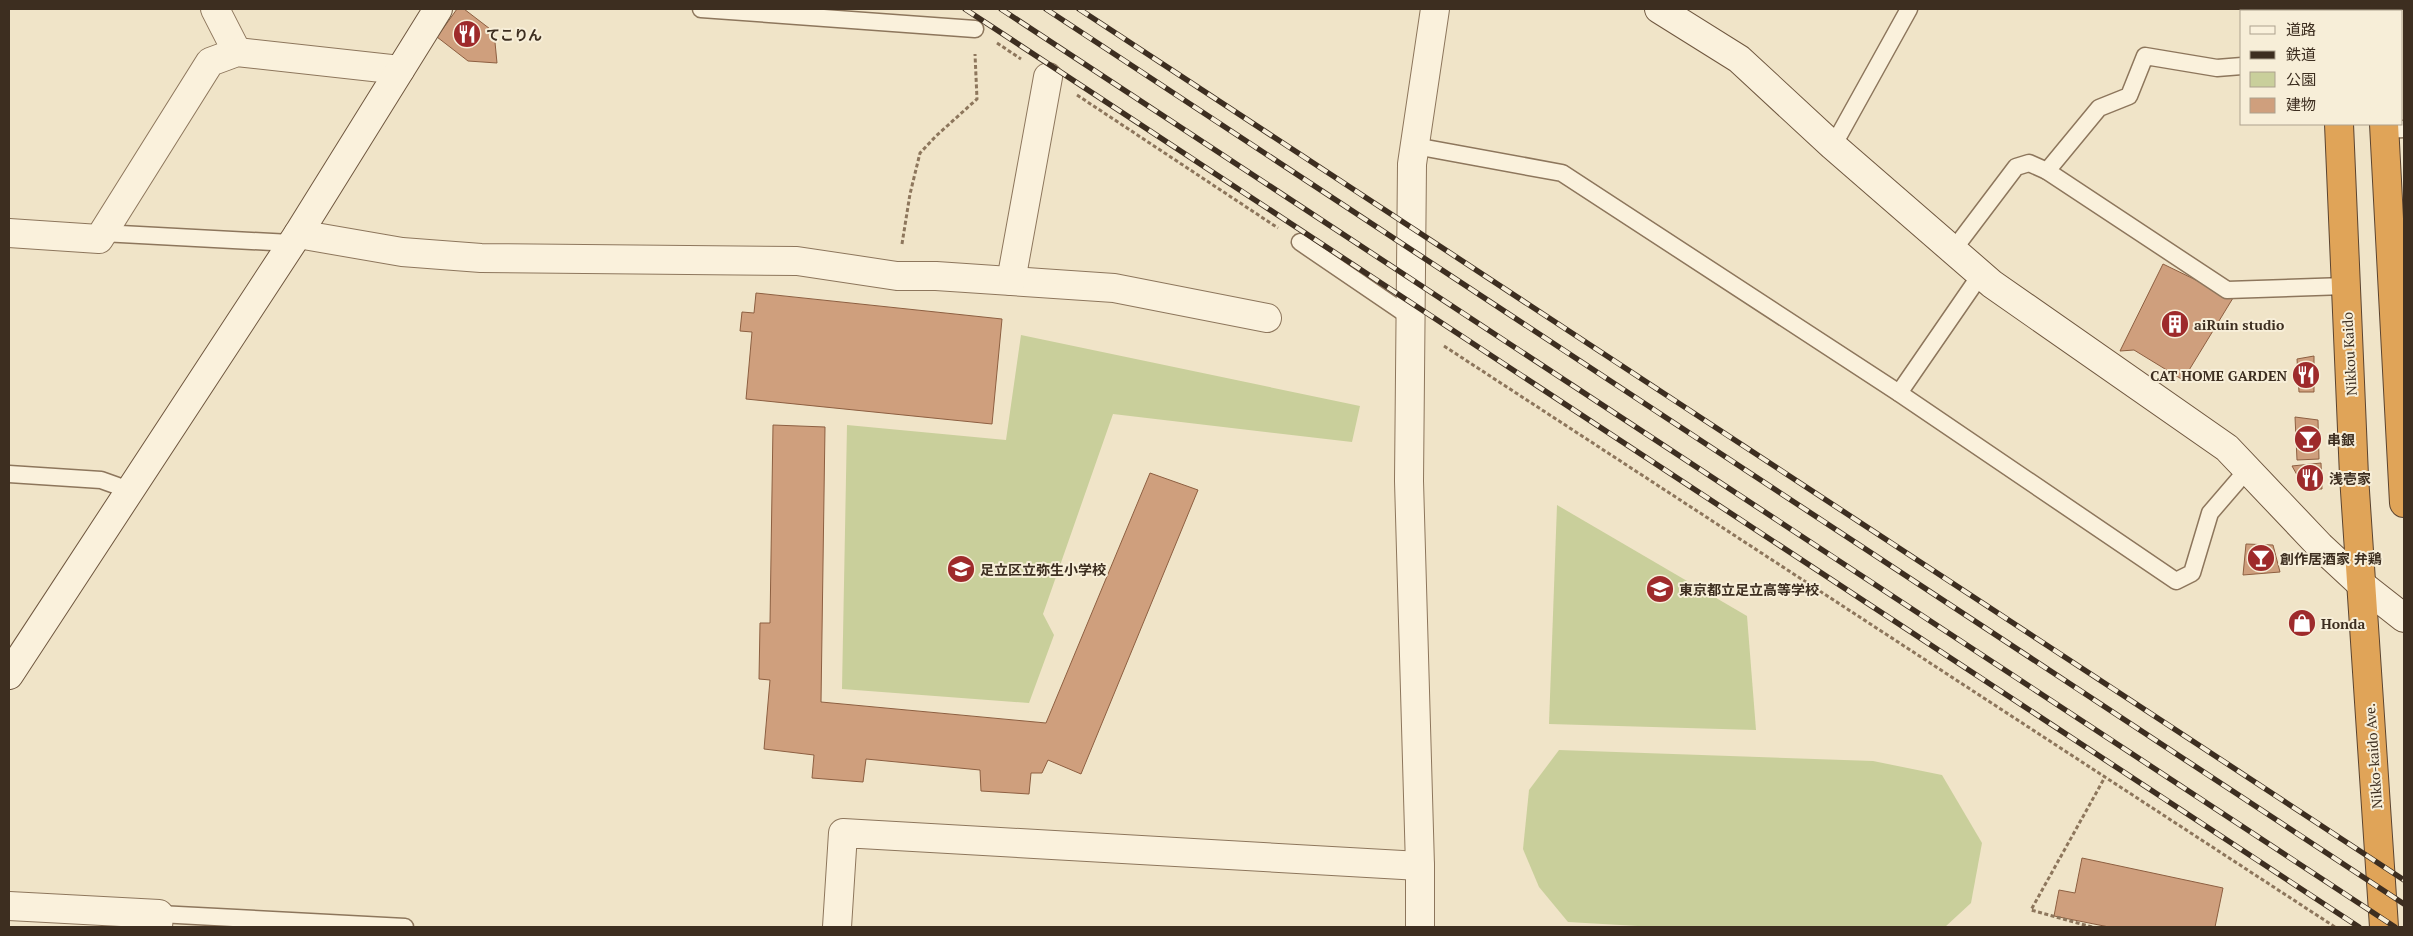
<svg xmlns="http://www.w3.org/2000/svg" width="2413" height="936" font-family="'PT Serif','Noto Sans JP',serif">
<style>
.green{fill:#c9cf9b}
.building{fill:#cf9f7d;stroke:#8d5f41}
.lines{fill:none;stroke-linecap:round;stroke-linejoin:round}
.lane-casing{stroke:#8d765c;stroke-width:19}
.street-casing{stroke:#8d765c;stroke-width:30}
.secondary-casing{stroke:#6f573f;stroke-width:30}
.highway-casing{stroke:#5b4430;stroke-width:30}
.path{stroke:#8d765c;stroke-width:3;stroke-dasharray:4 2.5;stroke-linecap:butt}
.lane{stroke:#faf1dc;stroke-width:16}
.street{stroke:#faf1dc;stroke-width:28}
.secondary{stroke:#faf1dc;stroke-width:28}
.highway{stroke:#e0a458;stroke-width:28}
.rail-casing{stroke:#3d2e20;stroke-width:5.5}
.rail{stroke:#f7eed8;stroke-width:4;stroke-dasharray:11;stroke-linecap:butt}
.labels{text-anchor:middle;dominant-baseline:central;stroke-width:4;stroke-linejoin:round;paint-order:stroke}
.poi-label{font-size:14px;font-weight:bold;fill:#3d2e20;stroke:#f7eed8;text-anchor:start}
.street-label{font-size:14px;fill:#3d2e20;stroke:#f7eed8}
</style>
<rect width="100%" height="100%" fill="#f0e4c8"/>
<g class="green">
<path d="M1021,335L1360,406L1352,442L1113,414L1043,614L1054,635L1029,703L842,689L847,425L1006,440Z"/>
<path d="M1557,505L1747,616L1756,730L1549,724Z"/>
<path d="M1559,750L1873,761L1942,775L1982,843L1971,903L1945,927H1655L1568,922L1539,887L1523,849L1529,790Z"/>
</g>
<g class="building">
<path d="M457,9H464L494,32L497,63L468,61L437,37Z"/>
<path d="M2163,264L2233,298L2183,380L2134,350L2120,351Z"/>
<path d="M756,293L1002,319L992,424L746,399L752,332L740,331L742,312L754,313Z"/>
<path d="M2314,356V392H2299L2297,359Z"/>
<path d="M2295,417L2318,420L2319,459L2297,460Z"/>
<path d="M773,425L825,427L821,702L1046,723L1150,473L1198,490L1081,774L1048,760L1042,773H1031L1029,794L981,791L980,770L866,759L863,782L812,778L814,755L764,749L770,680L759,679L760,623H770Z"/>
<path d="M2321,463L2322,489H2305L2292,466Z"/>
<path d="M2246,544L2273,545L2280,572L2243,575Z"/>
<path d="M2082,858L2223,888L2215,927H2109L2054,916L2059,890L2075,893Z"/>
</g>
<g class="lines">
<defs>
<g id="lane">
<path d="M701,9L975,29"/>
<path d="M2242,66L2217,68L2145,56L2129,96L2099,108L2047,171L2227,290L2345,286"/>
<path d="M2385,130L2404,129"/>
<path d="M1415,146L1562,173L1899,393L2176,581L2192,573L2210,513L2247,470"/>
<path d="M1833,146L1909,9"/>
<path d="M102,233L291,243"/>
<path d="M1300,242L1410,317"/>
<path d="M1954,249L2016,167L2029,163L2047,171"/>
<path d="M1899,393L1981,274"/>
<path d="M9,474L101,480L129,490"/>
<path d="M159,914L405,927"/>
</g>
<g id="street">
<path d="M215,9L237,52"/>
<path d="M9,233L99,239L210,62L237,52L400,70"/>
<path d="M298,234L402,252L481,258L797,261L897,276H936L1114,288L1267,318"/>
<path d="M1011,281L1048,77"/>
<path d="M9,906L159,914L158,927"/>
<path d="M837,927L843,833L1420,866"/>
<path d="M1420,927V866L1409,481L1412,164L1435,9"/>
</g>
<g id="secondary">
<path d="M1659,9L1739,59L1833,146L1992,284L2227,448L2320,546L2362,585L2404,618"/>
<path d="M9,675L298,234L438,9"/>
</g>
<g id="highway">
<path d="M2334,9V11"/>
<path d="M2378,9V11"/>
<path d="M2339,124L2354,476L2384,927"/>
<path d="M2384,124L2404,503"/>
</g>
</defs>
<use href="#lane" class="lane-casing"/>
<use href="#street" class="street-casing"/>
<use href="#secondary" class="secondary-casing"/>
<use href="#highway" class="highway-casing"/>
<g class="path">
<path d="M997,43L1021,59"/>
<path d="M1077,95L1278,228"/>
<path d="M902,244L910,194L920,153L936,136L977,99L975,54"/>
<path d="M1444,346L2335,927"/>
<path d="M2092,927L2031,910L2105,777"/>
</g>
<use href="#lane" class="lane"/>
<use href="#street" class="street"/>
<use href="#secondary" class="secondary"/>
<use href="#highway" class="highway"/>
<defs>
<g id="rail">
<path d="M965,9L2359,927"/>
<path d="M1001,9L2395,927"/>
<path d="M1046,9L2404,904"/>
<path d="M1079,9L2404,880"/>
</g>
</defs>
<use href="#rail" class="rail-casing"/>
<use href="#rail" class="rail"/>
</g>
<defs>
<symbol id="restaurant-disc" viewBox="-11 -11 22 22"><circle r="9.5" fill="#9e2a2b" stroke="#f7eed8"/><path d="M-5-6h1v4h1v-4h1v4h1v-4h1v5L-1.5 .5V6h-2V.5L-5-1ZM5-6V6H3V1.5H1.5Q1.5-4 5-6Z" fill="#fff"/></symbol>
<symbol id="building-disc" viewBox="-11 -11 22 22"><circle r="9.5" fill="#9e2a2b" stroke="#f7eed8"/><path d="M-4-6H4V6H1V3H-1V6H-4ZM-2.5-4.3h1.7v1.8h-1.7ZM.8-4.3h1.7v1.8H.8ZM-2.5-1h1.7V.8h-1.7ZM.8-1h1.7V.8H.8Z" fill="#fff"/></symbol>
<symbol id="bar-disc" viewBox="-11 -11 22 22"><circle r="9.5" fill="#9e2a2b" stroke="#f7eed8"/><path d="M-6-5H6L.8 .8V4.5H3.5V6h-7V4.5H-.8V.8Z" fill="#fff"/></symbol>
<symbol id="school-disc" viewBox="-11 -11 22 22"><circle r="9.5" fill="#9e2a2b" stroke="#f7eed8"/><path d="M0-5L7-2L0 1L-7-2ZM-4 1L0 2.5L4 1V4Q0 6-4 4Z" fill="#fff"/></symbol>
<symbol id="shop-disc" viewBox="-11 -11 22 22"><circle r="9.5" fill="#9e2a2b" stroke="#f7eed8"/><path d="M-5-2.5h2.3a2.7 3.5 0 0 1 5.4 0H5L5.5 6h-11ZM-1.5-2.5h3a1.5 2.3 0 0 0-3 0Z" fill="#fff"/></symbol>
</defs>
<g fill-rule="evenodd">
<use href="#restaurant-disc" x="451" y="18" width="32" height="32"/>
<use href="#building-disc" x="2159" y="308" width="32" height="32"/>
<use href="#restaurant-disc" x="2290" y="359" width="32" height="32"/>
<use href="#bar-disc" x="2292" y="423" width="32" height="32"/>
<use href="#restaurant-disc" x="2294" y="462" width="32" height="32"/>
<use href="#bar-disc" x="2245" y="542" width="32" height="32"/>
<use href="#school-disc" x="945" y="553" width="32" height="32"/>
<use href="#school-disc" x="1644" y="573" width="32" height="32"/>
<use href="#shop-disc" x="2286" y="607" width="32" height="32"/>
</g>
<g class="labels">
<g class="poi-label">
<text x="486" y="34">てこりん</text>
<text x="2194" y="324">aiRuin studio</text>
<text x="2287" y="375" text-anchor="end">CAT HOME GARDEN</text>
<text x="2327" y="439">串銀</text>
<text x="2329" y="478">浅壱家</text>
<text x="2280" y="558">創作居酒家 弁鶏</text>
<text x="980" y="569">足立区立弥生小学校</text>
<text x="1679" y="589">東京都立足立高等学校</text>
<text x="2321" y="623">Honda</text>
</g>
<g class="street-label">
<text transform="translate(2349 354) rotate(-93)">Nikkou Kaido</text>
<text transform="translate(2373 756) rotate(-94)">Nikko-kaido Ave.</text>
</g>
</g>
<rect width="2413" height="936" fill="none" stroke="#3d2e20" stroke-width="20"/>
<rect x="2240" y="10" width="162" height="115" fill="#f7eed8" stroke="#ada18e"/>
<rect x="2250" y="26" width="25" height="8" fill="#faf1dc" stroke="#ada18e"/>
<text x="2286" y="35" font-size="15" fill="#3d2e20">道路</text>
<rect x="2250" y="51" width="25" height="8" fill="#3d2e20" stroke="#ada18e"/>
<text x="2286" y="60" font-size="15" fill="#3d2e20">鉄道</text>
<rect x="2250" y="72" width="25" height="15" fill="#c9cf9b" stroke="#ada18e"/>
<text x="2286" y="85" font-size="15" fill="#3d2e20">公園</text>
<rect x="2250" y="98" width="25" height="15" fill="#cf9f7d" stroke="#ada18e"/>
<text x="2286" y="110" font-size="15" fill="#3d2e20">建物</text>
</svg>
